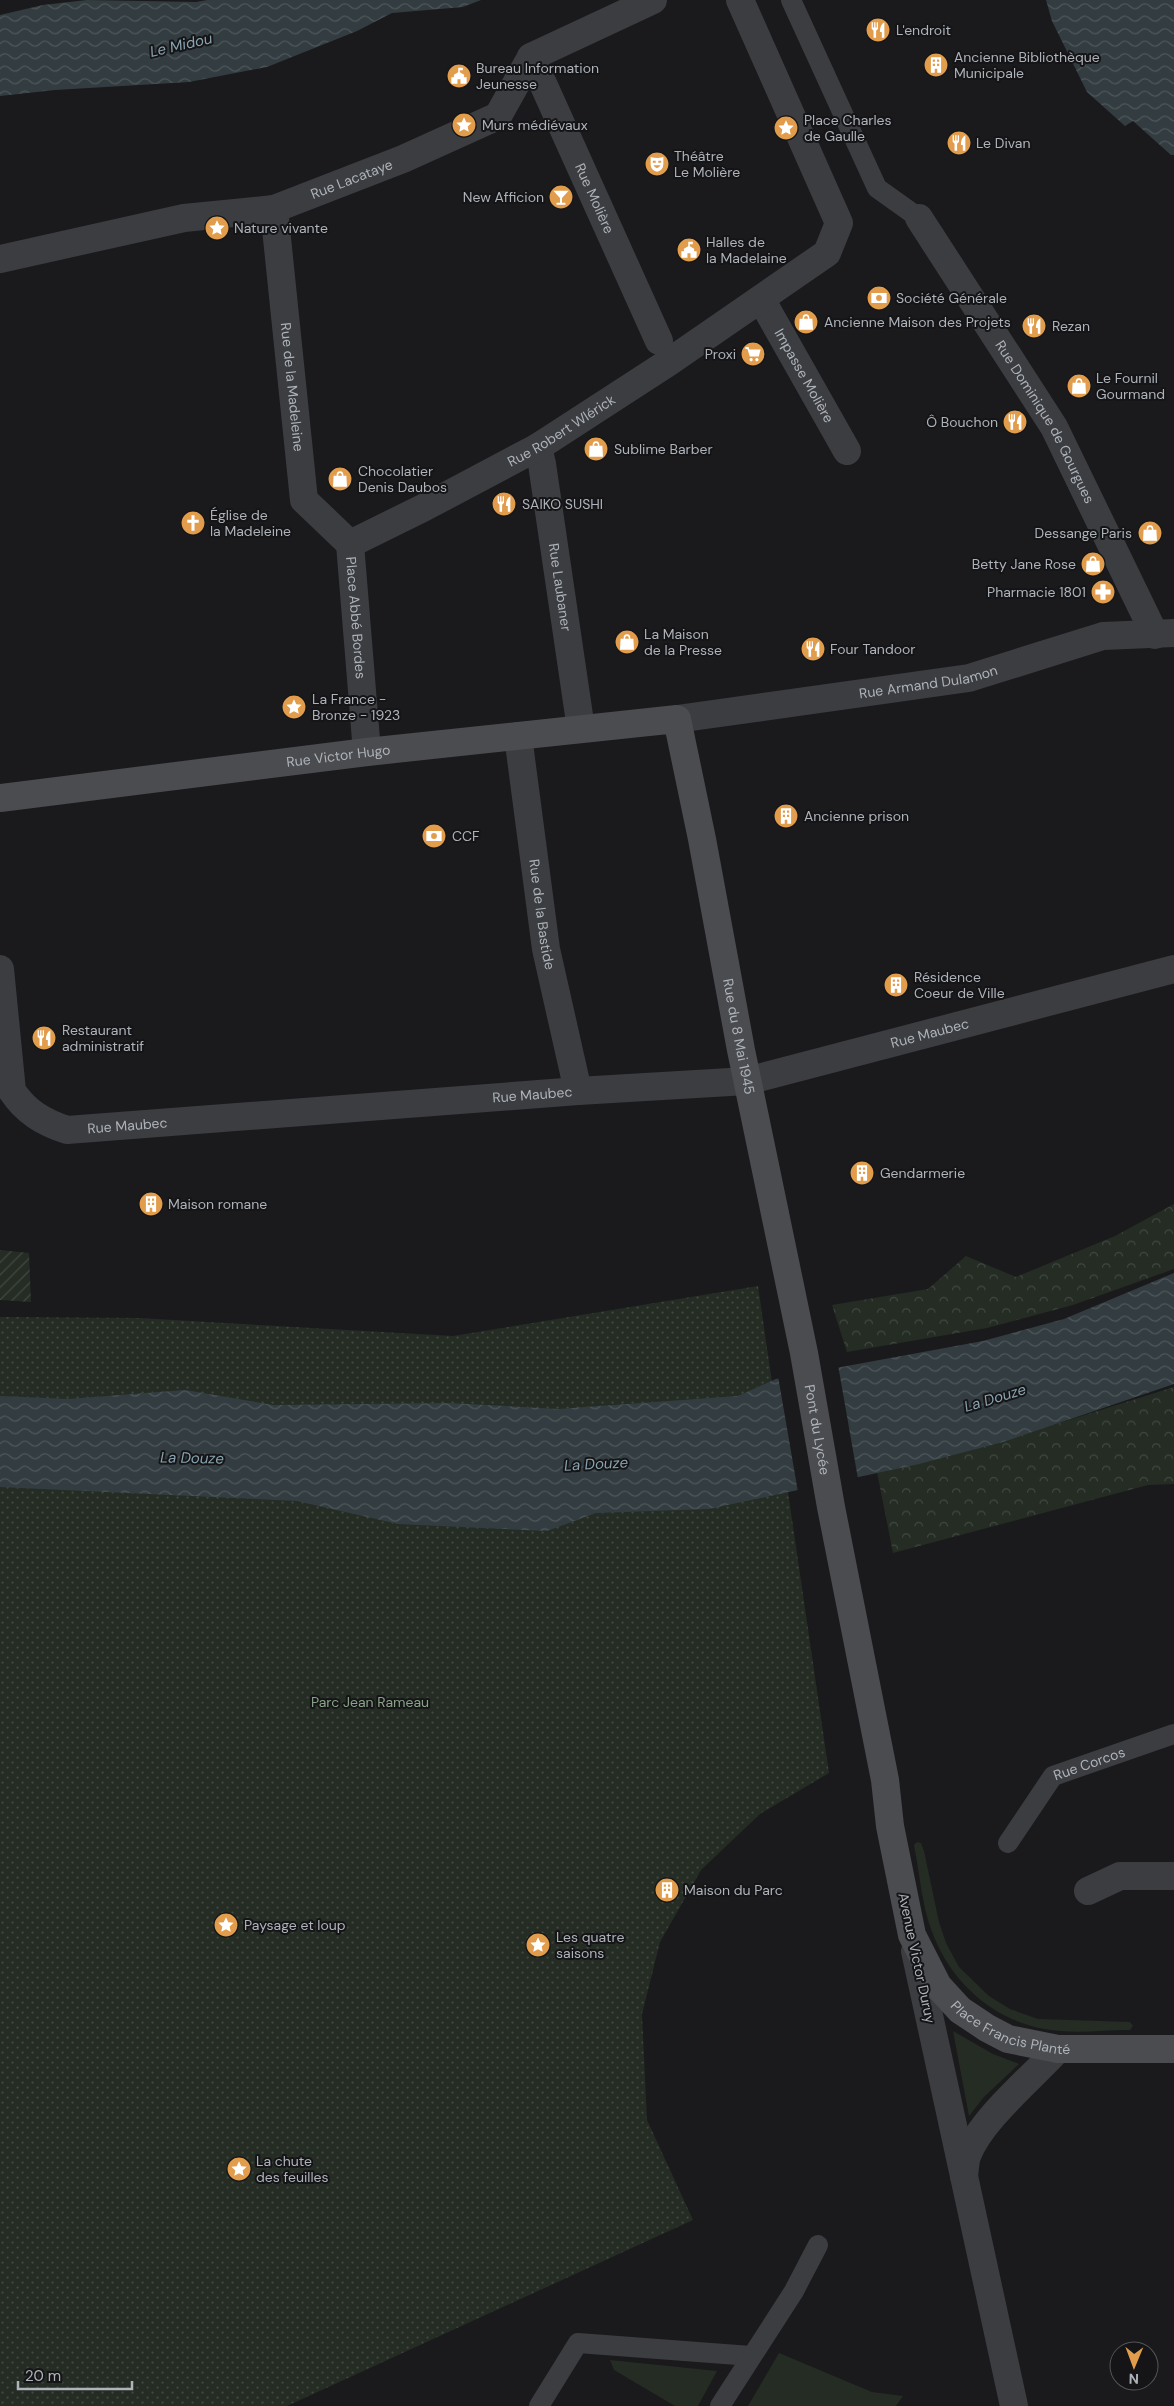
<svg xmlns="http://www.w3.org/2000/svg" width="1174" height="2406" font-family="'DM Sans',sans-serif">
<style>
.grass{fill:#242c24}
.forest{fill:url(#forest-crowns)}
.park{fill:url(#park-dots)}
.garden{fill:url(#garden-furrows)}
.water{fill:url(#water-waves)}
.pier{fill:#1a1a1c}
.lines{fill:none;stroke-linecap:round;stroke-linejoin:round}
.service{stroke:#3b3d41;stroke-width:20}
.pedestrian{stroke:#3b3d41;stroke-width:28}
.minor{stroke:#3b3d41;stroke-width:28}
.secondary{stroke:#4a4c50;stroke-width:28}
.labels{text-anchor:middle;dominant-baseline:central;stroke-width:4;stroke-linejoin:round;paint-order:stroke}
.poi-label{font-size:14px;fill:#aeb3ba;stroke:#151517;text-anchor:start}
.street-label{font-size:14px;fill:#aeb3ba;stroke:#151517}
.park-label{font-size:14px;fill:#89a387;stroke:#151517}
.water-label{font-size:15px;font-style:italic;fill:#89a4b1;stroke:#151517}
</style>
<defs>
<pattern id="forest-crowns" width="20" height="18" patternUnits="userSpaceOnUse" patternTransform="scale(1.25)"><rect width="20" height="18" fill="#242c24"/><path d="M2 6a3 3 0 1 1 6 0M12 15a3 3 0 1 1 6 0" fill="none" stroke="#414842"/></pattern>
<pattern id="park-dots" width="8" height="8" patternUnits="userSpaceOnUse" patternTransform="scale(1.25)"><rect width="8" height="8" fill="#242c24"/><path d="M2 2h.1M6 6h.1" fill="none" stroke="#414842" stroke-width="1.8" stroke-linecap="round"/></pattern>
<pattern id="garden-furrows" width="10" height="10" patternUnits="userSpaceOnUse" patternTransform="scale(1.25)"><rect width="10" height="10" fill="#242c24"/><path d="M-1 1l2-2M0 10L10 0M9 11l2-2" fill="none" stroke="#414842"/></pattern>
<pattern id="water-waves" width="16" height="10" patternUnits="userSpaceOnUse" patternTransform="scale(1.25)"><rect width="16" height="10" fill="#333d41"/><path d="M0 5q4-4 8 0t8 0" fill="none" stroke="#4e575a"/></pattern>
</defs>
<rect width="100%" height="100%" fill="#1a1a1c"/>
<g class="grass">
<path d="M917,1842L921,1843L924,1851L939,1922L946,1943L959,1967L989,1996L1010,2009L1038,2019L1130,2022L1133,2026L1130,2030C1107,2030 1084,2033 1061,2031C1000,2027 951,1986 931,1929C922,1905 920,1876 915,1851L914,1845Z"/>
<path d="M953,2031L993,2054L1019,2064L984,2097L969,2116Z"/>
<path d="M779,2353L872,2392L903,2396L896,2406H748Z"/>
<path d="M610,2360L717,2371L698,2406H675L614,2370Z"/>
</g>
<g class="forest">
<path d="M1174,1204V1269L1073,1305L987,1328L847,1352L832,1305L928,1289L966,1256L1016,1277L1115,1236Z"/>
<path d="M1174,1387V1484L1148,1485L893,1553L877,1472L1053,1425Z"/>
</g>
<path class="park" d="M758,1286L829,1773L760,1814L701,1870L660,1942L642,2014L647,2120L693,2220L287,2406H0V1317L138,1318L453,1336Z"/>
<path class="garden" d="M0,1250L29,1253L31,1302L0,1300Z"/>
<g class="water">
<path d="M87,0L196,2L207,0H481L463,7L392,13L357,31L267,67L189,82L55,90L0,96V15L43,5Z"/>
<path d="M1046,0H1174V155H1171L1133,121L1125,126L1087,92L1052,21Z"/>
<path d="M1174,1273V1384L1003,1442L919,1464L709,1509L596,1513L547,1531L398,1524L297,1501L0,1487V1396L68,1399L185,1390L273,1405L450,1403L558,1409L738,1396L776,1379L983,1341L1064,1319Z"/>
</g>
<path class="pier" d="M838,1365L858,1479L798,1492L778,1376Z"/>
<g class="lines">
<g class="service">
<path d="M791,0L877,188L919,218"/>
<path id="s1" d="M1008,1843L1053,1776L1174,1734"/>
<path d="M539,2406L578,2343L751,2356"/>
<path d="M720,2406L794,2291L818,2245"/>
</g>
<g class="pedestrian">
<path id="s2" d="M531,57L659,341"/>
<path id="s3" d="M919,218L1054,427L1155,635"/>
</g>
<g class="minor">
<path id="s4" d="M274,209L304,500L350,544"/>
<path id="s5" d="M0,259L184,218L274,209L403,159L498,116L531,57L653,0"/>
<path id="s6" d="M761,299L847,451"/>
<path id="s7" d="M538,447L542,464L581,729"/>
<path id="s8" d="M350,544L423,508L538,447L669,362L827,253L839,223L740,0"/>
<path id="s9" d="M350,544L367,752"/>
<path id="s10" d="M677,719L969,678L1103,636L1174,633"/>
<path id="s11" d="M518,736L546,949L578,1091"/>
<path id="s12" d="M0,969L12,1091C26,1112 43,1122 67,1130L578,1091L747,1081L1174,969"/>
<path d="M1088,1891L1120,1876H1174"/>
<path d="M915,1951L1014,2406"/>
<path d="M964,2176C965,2169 965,2162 967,2156C981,2119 1031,2079 1058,2049"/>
</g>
<path class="secondary" id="s13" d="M0,798L367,752L677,719L702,839L741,1050L804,1353L831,1507L885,1780L890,1826L912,1935L938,1986L960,2010L987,2028L1008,2039L1058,2049H1174"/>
</g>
<defs>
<symbol id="restaurant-disc" viewBox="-11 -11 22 22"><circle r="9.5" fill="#e29d4c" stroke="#151517"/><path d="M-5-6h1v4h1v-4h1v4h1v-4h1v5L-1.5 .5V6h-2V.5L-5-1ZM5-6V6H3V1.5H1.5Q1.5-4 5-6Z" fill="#fff"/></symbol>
<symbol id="building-disc" viewBox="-11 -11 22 22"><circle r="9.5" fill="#e29d4c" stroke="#151517"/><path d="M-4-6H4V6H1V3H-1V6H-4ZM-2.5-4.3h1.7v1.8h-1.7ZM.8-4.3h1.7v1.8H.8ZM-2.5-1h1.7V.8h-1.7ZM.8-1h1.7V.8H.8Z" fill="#fff"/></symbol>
<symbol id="civic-disc" viewBox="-11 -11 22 22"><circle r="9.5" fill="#e29d4c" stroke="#151517"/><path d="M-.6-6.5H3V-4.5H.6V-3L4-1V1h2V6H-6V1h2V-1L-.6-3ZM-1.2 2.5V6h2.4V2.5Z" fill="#fff"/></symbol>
<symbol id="sight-disc" viewBox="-11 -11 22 22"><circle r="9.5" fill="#e29d4c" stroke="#151517"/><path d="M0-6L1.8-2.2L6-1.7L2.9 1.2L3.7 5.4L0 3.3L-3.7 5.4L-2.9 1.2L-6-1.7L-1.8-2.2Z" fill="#fff"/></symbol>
<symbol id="theatre-disc" viewBox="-11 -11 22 22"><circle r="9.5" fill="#e29d4c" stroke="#151517"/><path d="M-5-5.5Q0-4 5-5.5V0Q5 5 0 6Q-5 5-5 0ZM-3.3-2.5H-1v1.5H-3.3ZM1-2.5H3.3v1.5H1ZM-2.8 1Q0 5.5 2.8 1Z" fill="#fff"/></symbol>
<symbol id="bar-disc" viewBox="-11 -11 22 22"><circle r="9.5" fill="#e29d4c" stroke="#151517"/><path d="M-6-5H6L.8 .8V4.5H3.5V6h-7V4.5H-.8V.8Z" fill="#fff"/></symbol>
<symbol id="bank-disc" viewBox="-11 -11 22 22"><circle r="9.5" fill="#e29d4c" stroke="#151517"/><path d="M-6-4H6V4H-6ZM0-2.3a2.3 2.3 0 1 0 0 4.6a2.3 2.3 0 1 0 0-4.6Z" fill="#fff"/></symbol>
<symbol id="shop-disc" viewBox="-11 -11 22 22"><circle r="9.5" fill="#e29d4c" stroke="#151517"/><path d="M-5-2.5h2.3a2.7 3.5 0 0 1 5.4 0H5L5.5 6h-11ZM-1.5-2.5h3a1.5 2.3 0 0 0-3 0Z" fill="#fff"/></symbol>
<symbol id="supermarket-disc" viewBox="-11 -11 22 22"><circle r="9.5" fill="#e29d4c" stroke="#151517"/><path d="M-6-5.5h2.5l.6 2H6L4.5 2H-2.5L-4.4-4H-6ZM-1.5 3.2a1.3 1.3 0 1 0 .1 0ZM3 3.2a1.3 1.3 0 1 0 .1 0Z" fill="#fff"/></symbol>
<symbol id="church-disc" viewBox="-11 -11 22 22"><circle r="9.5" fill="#e29d4c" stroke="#151517"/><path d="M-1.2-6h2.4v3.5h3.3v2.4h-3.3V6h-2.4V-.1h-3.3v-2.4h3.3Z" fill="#fff"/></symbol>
<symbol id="pharmacy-disc" viewBox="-11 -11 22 22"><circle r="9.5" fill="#e29d4c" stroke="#151517"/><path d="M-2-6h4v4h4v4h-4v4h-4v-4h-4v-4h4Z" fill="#fff"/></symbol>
</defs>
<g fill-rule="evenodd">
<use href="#restaurant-disc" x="864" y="16" width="28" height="28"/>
<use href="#building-disc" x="922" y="51" width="28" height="28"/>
<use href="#civic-disc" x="445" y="62" width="28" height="28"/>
<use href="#sight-disc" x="450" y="111" width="28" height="28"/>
<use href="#sight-disc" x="772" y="114" width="28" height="28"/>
<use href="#restaurant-disc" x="945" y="129" width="28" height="28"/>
<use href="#theatre-disc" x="643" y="150" width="28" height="28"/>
<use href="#bar-disc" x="547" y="183" width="28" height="28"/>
<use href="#sight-disc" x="203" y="214" width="28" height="28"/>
<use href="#civic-disc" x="675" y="236" width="28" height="28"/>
<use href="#bank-disc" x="865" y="284" width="28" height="28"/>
<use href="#shop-disc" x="792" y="308" width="28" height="28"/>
<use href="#restaurant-disc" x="1020" y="312" width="28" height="28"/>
<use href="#supermarket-disc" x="739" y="340" width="28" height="28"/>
<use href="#shop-disc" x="1065" y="372" width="28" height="28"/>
<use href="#restaurant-disc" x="1001" y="408" width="28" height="28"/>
<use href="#shop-disc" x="582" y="435" width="28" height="28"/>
<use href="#shop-disc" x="326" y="465" width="28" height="28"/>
<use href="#restaurant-disc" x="490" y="490" width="28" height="28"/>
<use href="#church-disc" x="179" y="509" width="28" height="28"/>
<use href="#shop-disc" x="1136" y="519" width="28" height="28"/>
<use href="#shop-disc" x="1079" y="550" width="28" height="28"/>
<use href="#pharmacy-disc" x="1089" y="578" width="28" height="28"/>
<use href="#shop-disc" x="613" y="628" width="28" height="28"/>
<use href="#restaurant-disc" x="799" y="635" width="28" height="28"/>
<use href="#sight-disc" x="280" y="693" width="28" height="28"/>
<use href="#building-disc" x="772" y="802" width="28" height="28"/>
<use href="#bank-disc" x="420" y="822" width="28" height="28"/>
<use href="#building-disc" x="882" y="971" width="28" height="28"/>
<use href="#restaurant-disc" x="30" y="1024" width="28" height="28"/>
<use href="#building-disc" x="848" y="1159" width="28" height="28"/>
<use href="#building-disc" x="137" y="1190" width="28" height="28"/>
<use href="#building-disc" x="653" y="1876" width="28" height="28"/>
<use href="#sight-disc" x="212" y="1911" width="28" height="28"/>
<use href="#sight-disc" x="524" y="1931" width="28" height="28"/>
<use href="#sight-disc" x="225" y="2155" width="28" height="28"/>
</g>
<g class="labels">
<g class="poi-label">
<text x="896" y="30">L'endroit</text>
<text x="954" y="57">Ancienne Bibliothèque<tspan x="954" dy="16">Municipale</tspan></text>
<text x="476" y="68">Bureau Information<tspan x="476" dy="16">Jeunesse</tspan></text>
<text x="804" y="120">Place Charles<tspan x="804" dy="16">de Gaulle</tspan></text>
<text x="482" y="125">Murs médiévaux</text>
<text x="976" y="143">Le Divan</text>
<text x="674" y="156">Théâtre<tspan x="674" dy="16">Le Molière</tspan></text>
<text x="544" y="197" text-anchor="end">New Afficion</text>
<text x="234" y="228">Nature vivante</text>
<text x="706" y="242">Halles de<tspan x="706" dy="16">la Madelaine</tspan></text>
<text x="896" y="298">Société Générale</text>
<text x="824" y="322">Ancienne Maison des Projets</text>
<text x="1052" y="326">Rezan</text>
<text x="736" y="354" text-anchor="end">Proxi</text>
<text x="1096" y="378">Le Fournil<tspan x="1096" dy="16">Gourmand</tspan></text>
<text x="998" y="422" text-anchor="end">Ô Bouchon</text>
<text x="614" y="449">Sublime Barber</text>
<text x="358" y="471">Chocolatier<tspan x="358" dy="16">Denis Daubos</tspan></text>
<text x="522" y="504">SAIKO SUSHI</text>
<text x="210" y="515">Église de<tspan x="210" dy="16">la Madeleine</tspan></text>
<text x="1132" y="533" text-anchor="end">Dessange Paris</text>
<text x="1076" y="564" text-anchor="end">Betty Jane Rose</text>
<text x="1086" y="592" text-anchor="end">Pharmacie 1801</text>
<text x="644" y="634">La Maison<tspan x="644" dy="16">de la Presse</tspan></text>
<text x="830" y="649">Four Tandoor</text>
<text x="312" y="699">La France -<tspan x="312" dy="16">Bronze - 1923</tspan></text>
<text x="804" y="816">Ancienne prison</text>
<text x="452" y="836">CCF</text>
<text x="914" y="977">Résidence<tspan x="914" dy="16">Coeur de Ville</tspan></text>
<text x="62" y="1030">Restaurant<tspan x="62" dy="16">administratif</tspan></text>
<text x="880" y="1173">Gendarmerie</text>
<text x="168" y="1204">Maison romane</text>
<text x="684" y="1890">Maison du Parc</text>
<text x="244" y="1925">Paysage et loup</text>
<text x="556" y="1937">Les quatre<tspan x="556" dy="16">saisons</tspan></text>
<text x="256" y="2161">La chute<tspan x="256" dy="16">des feuilles</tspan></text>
</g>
<g class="street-label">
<text stroke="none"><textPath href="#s5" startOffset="362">Rue Lacataye</textPath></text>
<text stroke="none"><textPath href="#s2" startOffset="155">Rue Molière</textPath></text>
<text stroke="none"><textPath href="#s6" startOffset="88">Impasse Molière</textPath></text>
<text stroke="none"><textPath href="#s4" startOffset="179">Rue de la Madeleine</textPath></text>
<text stroke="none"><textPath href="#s3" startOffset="240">Rue Dominique de Gourgues</textPath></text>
<text stroke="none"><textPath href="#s8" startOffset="240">Rue Robert Wlérick</textPath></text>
<text stroke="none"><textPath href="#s7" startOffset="142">Rue Laubaner</textPath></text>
<text stroke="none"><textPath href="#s9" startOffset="74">Place Abbé Bordes</textPath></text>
<text stroke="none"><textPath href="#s10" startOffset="254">Rue Armand Dulamon</textPath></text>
<text stroke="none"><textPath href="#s13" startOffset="341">Rue Victor Hugo</textPath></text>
<text stroke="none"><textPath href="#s11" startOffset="180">Rue de la Bastide</textPath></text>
<text stroke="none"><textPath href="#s12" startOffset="1062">Rue Maubec</textPath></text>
<text stroke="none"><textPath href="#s13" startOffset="1005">Rue du 8 Mai 1945</textPath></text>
<text stroke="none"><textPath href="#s12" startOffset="658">Rue Maubec</textPath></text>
<text stroke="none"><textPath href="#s12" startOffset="252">Rue Maubec</textPath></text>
<text stroke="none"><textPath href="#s13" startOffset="1406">Pont du Lycée</textPath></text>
<text stroke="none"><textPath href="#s1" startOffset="119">Rue Corcos</textPath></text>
<text transform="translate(917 1958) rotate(78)">Avenue Victor Duruy</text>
<text stroke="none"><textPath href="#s13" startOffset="2065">Place Francis Planté</textPath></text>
</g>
<g class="park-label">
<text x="370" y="1702">Parc Jean Rameau</text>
</g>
<g class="water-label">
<text transform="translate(181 45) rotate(-13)">Le Midou</text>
<text transform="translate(995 1398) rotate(-17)">La Douze</text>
<text transform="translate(192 1458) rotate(1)">La Douze</text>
<text transform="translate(596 1464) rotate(-3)">La Douze</text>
</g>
</g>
<g transform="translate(1134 2366) rotate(181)"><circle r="24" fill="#151517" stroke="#525458"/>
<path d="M0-4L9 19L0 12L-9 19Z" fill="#e29d4c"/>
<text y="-8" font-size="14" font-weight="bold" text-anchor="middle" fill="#aeb3ba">N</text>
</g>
<path d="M18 2381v8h114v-8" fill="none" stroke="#aeb3ba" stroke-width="2.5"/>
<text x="25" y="2381" font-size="15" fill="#aeb3ba" stroke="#151517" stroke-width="4" paint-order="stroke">20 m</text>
</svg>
